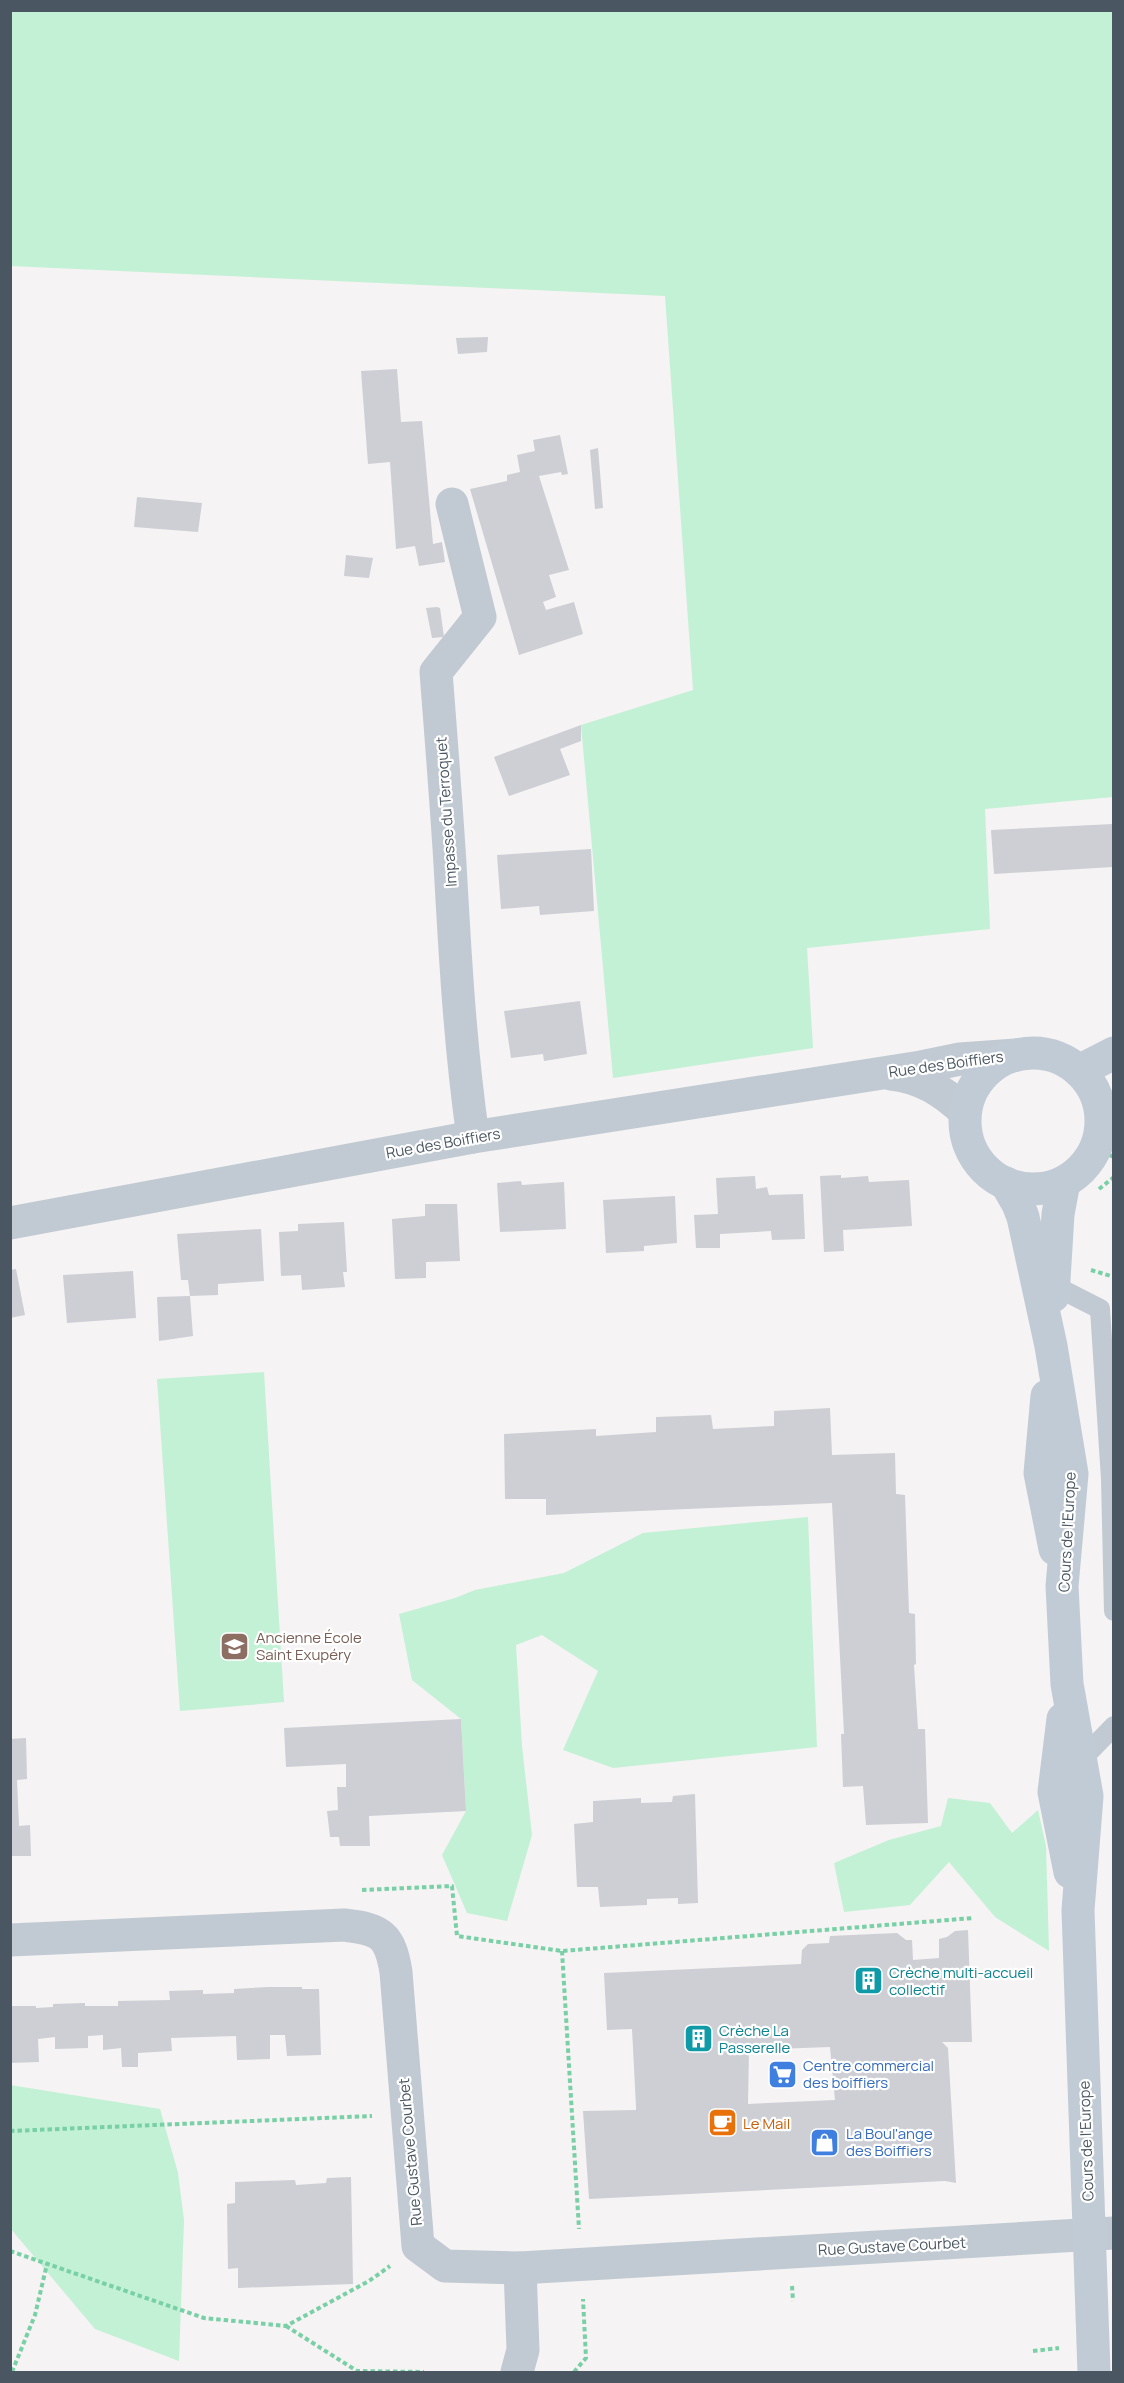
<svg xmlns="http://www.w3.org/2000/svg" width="1124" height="2383" font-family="Manrope,sans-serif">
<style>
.green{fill:#c3f1d5}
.building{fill:#cdcfd5;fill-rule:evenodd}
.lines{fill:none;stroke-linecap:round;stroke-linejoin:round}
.path{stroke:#7ad0a6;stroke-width:4;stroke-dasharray:4.5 3;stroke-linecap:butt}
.lane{stroke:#c1cad2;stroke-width:20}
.street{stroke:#c1cad2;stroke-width:33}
.secondary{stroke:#c1cbd6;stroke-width:33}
.labels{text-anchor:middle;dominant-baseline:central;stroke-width:4.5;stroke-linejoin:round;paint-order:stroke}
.street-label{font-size:15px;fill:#4a5661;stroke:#fff}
.education-label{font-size:15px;fill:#785e54;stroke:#fff;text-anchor:start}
.culture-label{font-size:15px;fill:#0d838f;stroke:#fff;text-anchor:start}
.shop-label{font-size:15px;fill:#366cbe;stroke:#fff;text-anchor:start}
.food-label{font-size:15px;fill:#c56008;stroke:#fff;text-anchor:start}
</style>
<rect width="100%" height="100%" fill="#f5f3f3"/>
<g class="green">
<path d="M11,11H1113V797L985,809L990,929L807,948L813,1048L613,1078L581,725L693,690L665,296L11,266Z"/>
<path d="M264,1372L284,1702L180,1711L157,1379Z"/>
<path d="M808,1517L817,1747L613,1768L563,1750L598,1671L542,1635L516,1645L522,1746L532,1835L507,1921L467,1913L442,1855L466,1811L461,1719L412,1680L399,1614L455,1598L475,1590L564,1573L643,1533Z"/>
<path d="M948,1798L990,1803L1012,1833L1038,1810L1046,1846L1049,1951L995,1917L949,1862L910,1905L844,1912L834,1863L889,1840L941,1826Z"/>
<path d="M10,2085L160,2109L178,2173L184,2220L179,2361L95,2329L11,2229Z"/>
</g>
<g class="building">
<path d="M488,337L487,352L458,354L456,338Z"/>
<path d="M397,369L401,422L422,421L433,544L442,542L445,562L419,566L415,546L396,549L390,462L368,464L361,371Z"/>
<path d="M560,435L568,474L562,475L561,472L539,476L569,570L549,575L556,597L543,602L546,610L574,602L583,634L519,655L470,489L507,481V475L520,472L517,455L535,451L533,440Z"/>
<path d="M598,448L603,508L595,509L590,450Z"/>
<path d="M137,497L202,503L198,532L134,527Z"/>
<path d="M346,555L373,558L369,578L344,576Z"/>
<path d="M437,607L440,608L444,637L432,638L426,608Z"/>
<path d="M581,725V741L560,749L570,775L509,796L494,757Z"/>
<path d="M1113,824V867L994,874L991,830Z"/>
<path d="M591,849L594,911L540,915L539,906L501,909L497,855Z"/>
<path d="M580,1001L587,1054L544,1061L543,1054L511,1058L504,1011Z"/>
<path d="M841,1175V1178L868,1176L869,1182L909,1180L912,1226L843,1230L844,1251L824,1252L820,1176Z"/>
<path d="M755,1176L756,1189L767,1187L769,1195L803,1194L805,1239L772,1240L771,1231L720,1234V1248H696L694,1215L718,1214L716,1178Z"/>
<path d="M521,1181L522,1185L564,1182L566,1229L500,1232L497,1183Z"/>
<path d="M675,1196L677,1243L644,1246V1251L606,1253L603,1200Z"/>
<path d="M425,1204H457L460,1261L426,1262V1278L395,1279L392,1219L425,1216Z"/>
<path d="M344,1222L347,1272H343L345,1287L302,1290L301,1275L281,1276L279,1232L298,1231V1224Z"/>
<path d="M261,1229L264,1281L218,1284V1295L190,1296L188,1280H181L177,1234Z"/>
<path d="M16,1269L25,1315L10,1318V1270Z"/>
<path d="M133,1271L136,1318L67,1323L63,1275Z"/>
<path d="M190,1296L193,1336L159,1341L157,1297Z"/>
<path d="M830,1408L832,1455L895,1453L896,1494L905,1495L909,1613L915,1614L916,1664L914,1665L918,1729H925L928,1823L866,1825L863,1786L843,1787L841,1734H844L832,1503L546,1515V1499H505L504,1434L596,1429V1436L656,1432V1417L711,1415L713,1429L774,1426V1411Z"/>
<path d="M461,1719L466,1811L369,1816L370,1846H340L339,1837H330L327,1811L338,1810L337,1787H346V1764L286,1767L284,1728Z"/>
<path d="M26,1738L27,1779L17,1780L19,1826L30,1825L31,1856H10V1739Z"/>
<path d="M695,1794L698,1903L678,1904V1898L647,1899V1905L600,1907L598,1887H577L574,1824L593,1822V1801L641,1798V1803L672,1802L673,1796Z"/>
<path d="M968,1930L972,2042H942L948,2048L956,2183L945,2181L589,2199L583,2111L636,2110V2107L632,2029L607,2030L604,1973L801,1964L802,1950L808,1944L829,1943L830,1936L897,1933L906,1940H912L913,1960L939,1958V1939L947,1937L955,1931ZM830,2047L835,2100L748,2104L749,2050Z"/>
<path d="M268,1987H302V1989H319L321,2055L287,2056L285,2035H270V2059L237,2060L236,2036L171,2038L172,2051L138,2053V2067H122L121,2048L103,2050V2035L88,2036V2048L55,2049V2037L38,2039L39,2062L10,2063V2006H36V2008L53,2007V2004L85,2003V2006H118V2001L170,2000L169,1991L203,1990V1994L234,1993V1989Z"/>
<path d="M351,2177L353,2284L238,2288V2268L228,2269L227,2204L235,2203V2182L295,2180L296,2185L326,2183L327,2178Z"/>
</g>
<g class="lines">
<g class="path">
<path d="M1096,1149L1114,1157"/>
<path d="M1099,1189L1114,1177"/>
<path d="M1091,1270L1114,1277"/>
<path d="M362,1890L452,1886L457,1936L562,1951L973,1918"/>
<path d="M562,1951L579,2229"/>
<path d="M10,2131L372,2116"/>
<path d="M10,2251L204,2318L286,2326L369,2281L390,2266"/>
<path d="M792,2286L793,2301"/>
<path d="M286,2326L357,2371L424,2372"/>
<path d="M1033,2351L1059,2348"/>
<path d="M12,2372L35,2315L47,2264"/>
<path d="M574,2372L586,2358L583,2299"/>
</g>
<g class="lane">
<path d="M1053,1285L1100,1309L1111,1479L1114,1611"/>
<path d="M1081,1760L1114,1726"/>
</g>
<g class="street">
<path d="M452,504L480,617L436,672C441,736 446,800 450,864C455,955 460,1046 473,1137"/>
<path d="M891,1074C921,1077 944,1091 965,1112"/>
<path d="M10,1223L473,1137L921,1067L960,1059L1016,1055"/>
<path d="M10,1940L344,1925C381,1929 390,1935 396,1972L418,2246L445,2266L520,2268L1114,2233"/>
<path d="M517,2372L523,2350L520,2268"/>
</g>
<g class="secondary">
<circle cx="1033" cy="1121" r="68"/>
<path d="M1079,1071L1114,1053"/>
<path d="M1006,1183L1018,1204L1023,1217L1051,1346L1072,1474L1062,1586L1067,1684L1087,1796L1078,1910L1094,2372"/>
<path d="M1053,1296L1058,1214L1064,1182"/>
<path d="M1047,1396L1040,1473L1055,1549"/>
<path d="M1063,1719L1054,1792L1070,1872"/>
</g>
</g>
<defs>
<symbol id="school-square" viewBox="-11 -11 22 22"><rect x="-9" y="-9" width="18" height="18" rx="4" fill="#8d6e63" stroke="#fff"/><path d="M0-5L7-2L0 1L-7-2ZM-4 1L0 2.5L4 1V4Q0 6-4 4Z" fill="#fff"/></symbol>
<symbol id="building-square" viewBox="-11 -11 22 22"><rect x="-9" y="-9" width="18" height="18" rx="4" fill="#0f9aa8" stroke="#fff"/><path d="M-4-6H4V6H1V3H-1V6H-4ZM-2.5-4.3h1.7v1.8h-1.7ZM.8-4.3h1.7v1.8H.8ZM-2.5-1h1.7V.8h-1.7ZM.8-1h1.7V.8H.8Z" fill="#fff"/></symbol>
<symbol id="supermarket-square" viewBox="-11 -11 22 22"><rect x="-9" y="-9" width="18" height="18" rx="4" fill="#3f7fe0" stroke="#fff"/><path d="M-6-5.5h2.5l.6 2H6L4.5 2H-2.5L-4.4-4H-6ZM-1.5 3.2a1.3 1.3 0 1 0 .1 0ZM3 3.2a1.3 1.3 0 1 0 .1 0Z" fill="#fff"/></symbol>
<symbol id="cafe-square" viewBox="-11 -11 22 22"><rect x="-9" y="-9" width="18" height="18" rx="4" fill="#e8710a" stroke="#fff"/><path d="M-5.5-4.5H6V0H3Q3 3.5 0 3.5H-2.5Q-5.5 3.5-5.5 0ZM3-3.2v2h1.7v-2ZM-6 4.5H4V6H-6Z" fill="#fff"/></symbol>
<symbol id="shop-square" viewBox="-11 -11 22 22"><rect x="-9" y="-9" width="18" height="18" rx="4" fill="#3f7fe0" stroke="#fff"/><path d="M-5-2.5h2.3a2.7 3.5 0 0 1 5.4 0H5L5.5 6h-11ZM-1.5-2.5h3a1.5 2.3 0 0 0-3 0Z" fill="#fff"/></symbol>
</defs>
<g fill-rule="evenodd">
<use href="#school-square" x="218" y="1630" width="33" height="33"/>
<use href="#building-square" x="852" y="1964" width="33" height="33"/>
<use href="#building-square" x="682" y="2022" width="33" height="33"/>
<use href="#supermarket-square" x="766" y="2058" width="33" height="33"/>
<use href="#cafe-square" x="706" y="2106" width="33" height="33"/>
<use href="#shop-square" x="808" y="2126" width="33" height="33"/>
</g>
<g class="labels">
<g class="street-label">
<text transform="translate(446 812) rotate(-94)">Impasse du Terroquet</text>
<text transform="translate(946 1064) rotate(-8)">Rue des Boiffiers</text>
<text transform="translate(443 1143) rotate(-10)">Rue des Boiffiers</text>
<text transform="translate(1067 1532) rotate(-87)">Cours de l'Europe</text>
<text transform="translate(1086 2141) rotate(-92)">Cours de l'Europe</text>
<text transform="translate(410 2152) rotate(-95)">Rue Gustave Courbet</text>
<text transform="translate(892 2246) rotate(-3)">Rue Gustave Courbet</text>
</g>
<g class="education-label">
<text x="256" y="1637">Ancienne École<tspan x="256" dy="17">Saint Exupéry</tspan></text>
</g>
<g class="culture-label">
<text x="889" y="1972">Crèche multi-accueil<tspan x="889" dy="17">collectif</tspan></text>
<text x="719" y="2030">Crèche La<tspan x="719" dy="17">Passerelle</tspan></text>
</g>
<g class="shop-label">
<text x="803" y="2065">Centre commercial<tspan x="803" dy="17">des boiffiers</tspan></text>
<text x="846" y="2133">La Boul'ange<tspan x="846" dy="17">des Boiffiers</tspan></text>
</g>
<g class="food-label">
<text x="743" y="2123">Le Mail</text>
</g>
</g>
<rect width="1124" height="2383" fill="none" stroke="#4a5661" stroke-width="24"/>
</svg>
